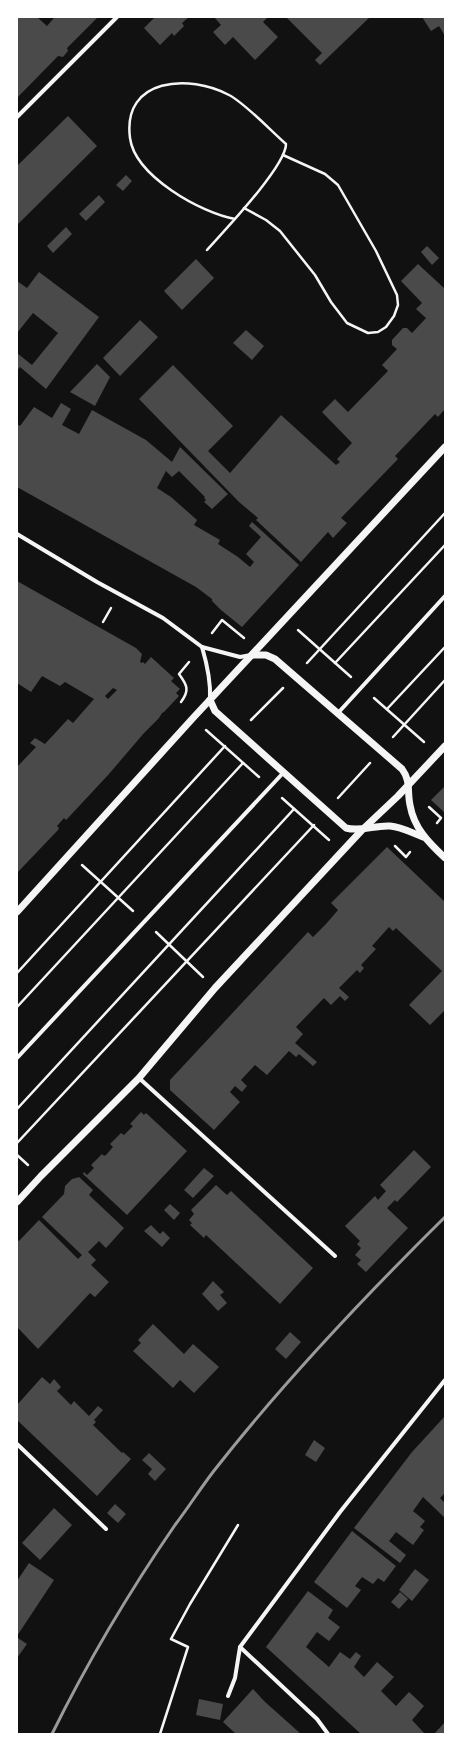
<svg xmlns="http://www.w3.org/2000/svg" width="462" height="1751" font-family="'Public Sans',sans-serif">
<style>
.building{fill:#4a4a4a;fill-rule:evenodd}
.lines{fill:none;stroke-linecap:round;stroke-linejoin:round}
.path{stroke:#f5f5f5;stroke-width:2.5}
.minor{stroke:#f5f5f5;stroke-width:4}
.tertiary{stroke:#f5f5f5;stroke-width:7}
.rail{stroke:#9a9a9a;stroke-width:3}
</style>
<rect width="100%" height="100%" fill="#111"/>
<g class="building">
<path d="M17,17H37L47,26L54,18L53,17H98L67,48L68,51L63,57L58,56L17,98Z"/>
<path d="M155,17H189L182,23L184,26L174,36L172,33L160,45L144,28Z"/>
<path d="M214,17H268L263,22L278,37L255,60L233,37L225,45L213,32L221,25Z"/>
<path d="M286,17H370L320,65L315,60L322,53Z"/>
<path d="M422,17H445V36L439,26L431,31Z"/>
<path d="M68,116L97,146L17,225V166Z"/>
<path d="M126,175L132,181L123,191L116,185Z"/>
<path d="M99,195L105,202L86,221L79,214Z"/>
<path d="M66,227L72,234L53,253L47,246Z"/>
<path d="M427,246L439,258L432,265L421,252Z"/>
<path d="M196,259L214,278L182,310L164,291Z"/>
<path d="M418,264L445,289V409L438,417L435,414L395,456L398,459L341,518L347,523L333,538L328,532L301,562L256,520L258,518L239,502L139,399L173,365L233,426L208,451L230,473L281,415L336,465L340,462L337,459L352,443L322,412L335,399L348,412L388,371L382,365L397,349L392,345V340L403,328H407L412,333L426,318L416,309L422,303L401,281Z"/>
<path d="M39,272L99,317L46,389L20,367L17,371V353L32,365L58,333L33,313L17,333V281L27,288Z"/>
<path d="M140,320L158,337L120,376L103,358Z"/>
<path d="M246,330L264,346L252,360L233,343Z"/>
<path d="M97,364L110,377L95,406L70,392Z"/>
<path d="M61,403L71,409L62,425L79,434L92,410L146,440L172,462L180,447L228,494L212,509L204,502L206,500L204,498L205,497L179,471L172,477L166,471L157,488L171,497L197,520L194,525L220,540L218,544L238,557L250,567L254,562L246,554L261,537L249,526L252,522L299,565L242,627L221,610L212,601V599L196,587L17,487V424L20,426L34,407L52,418Z"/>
<path d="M17,581L136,648L142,654L140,662L142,663L143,662L145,664L151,657L174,678L171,681L180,689L176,693L179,696L164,712L162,713L159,718L144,733L109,774L68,818L66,820L64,818L57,826L59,828L58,830L17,873V767L36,747L30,743L35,738L45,744L68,719L73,723L94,699L65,682L60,686L42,676L31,692L17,683ZM113,688L117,690L108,699L105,696Z"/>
<path d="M445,786V813L431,800Z"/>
<path d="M387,847L445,902V1010L430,1025L409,1005L442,971L396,928L393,931L389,927L372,946L376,949L361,965L364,968L360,973L357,970L339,988L349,997L345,1001L340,996L331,1005L324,998L296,1027L303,1034L295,1043L317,1062L313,1066L299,1054L296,1057L289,1051L267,1075L255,1065L241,1080L247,1086L242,1092L235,1086L230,1092L240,1102L214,1130L170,1090V1080L308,932L313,937L326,924L338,910L331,903Z"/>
<path d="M141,1112L144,1115L146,1113L187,1151L127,1215L83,1174L84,1172L87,1175L94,1168L91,1165L102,1154L104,1156L106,1155L113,1147L110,1144L121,1133L124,1135L133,1126L130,1124Z"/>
<path d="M414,1150L431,1167L397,1202L395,1200L387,1208L408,1228L366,1272L357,1264L361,1260L355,1255L361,1248L357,1244L360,1241L345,1226L375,1196L378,1200L386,1191L380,1185Z"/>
<path d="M204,1168L214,1176L193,1198L184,1190Z"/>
<path d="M79,1177L93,1190L89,1195L124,1228L106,1248L99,1241L88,1252L96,1260L91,1265L109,1282L95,1297L90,1293L38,1349L17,1327V1240L19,1241L39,1220L78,1259L82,1255L42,1217L64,1194L65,1186L72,1179Z"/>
<path d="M216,1185L227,1195L231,1191L313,1268L280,1304L206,1235L204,1238L190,1225L192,1223L189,1220L194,1214L191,1210Z"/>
<path d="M170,1204L180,1213L174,1220L164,1210Z"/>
<path d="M151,1225L160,1234L163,1231L170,1238L162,1247L144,1231Z"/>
<path d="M213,1281L224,1292L220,1295L227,1303L218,1311L202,1294Z"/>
<path d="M153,1324L184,1354L193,1344L219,1367L194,1393L180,1380L173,1388L133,1351L141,1343L138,1340Z"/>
<path d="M290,1332L301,1342L286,1359L275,1349Z"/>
<path d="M42,1377L50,1384L54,1379L61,1387L57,1391L71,1405L74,1401L89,1416L98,1406L103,1410L94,1420L96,1422L93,1425L122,1453L123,1452L131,1459L97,1496L17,1420V1405Z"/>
<path d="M445,1416V1493L440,1498L445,1503V1518L423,1497L413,1511L425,1521L420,1527L424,1530L413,1545L396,1532L389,1541L406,1555L400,1563L354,1528L412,1452Z"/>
<path d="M314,1440L325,1448L316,1462L305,1455Z"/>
<path d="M149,1453L166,1469L155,1481L148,1474L152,1469L142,1460Z"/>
<path d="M115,1504L126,1514L118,1523L107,1513Z"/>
<path d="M54,1508L72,1525L40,1560L22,1543Z"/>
<path d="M352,1531L396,1566L384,1582L378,1578L373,1584L362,1577L355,1586L361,1590L347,1608L314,1582Z"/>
<path d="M29,1563L54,1580L17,1636V1581Z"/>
<path d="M415,1569L429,1580L412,1601L399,1590Z"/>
<path d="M308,1591L333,1610L328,1618L340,1627L329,1641L317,1632L306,1647L329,1667L340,1652L350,1659L356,1652L361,1656L354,1667L364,1677L377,1662L394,1677L381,1691L396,1706L409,1692L424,1706L412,1720L425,1734H361L266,1647Z"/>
<path d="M400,1592L408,1599L399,1609L391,1602Z"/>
<path d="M18,1638L27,1644L17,1658V1639Z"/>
<path d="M253,1689L264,1701L301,1734H236L223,1722Z"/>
<path d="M199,1699L223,1704L220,1720L196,1715Z"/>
<path d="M445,1722V1734H434Z"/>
</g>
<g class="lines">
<g class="path">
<path d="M244,208L266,220L280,231L315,275L331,302L347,323L368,333L378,332L386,327L394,316L398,305L397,295L376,251L338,185L325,174L283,155"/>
<path d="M207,250C224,231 286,166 286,144C271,131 246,104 229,95C190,74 122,77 130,138C135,176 201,213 235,219"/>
<path d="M103,622L111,608"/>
<path d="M298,630L351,677"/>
<path d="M212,633L222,620L244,638"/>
<path d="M307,663L445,513"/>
<path d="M335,663L445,545"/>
<path d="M374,698L424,742"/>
<path d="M181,702C190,690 187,685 179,674L189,662"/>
<path d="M387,709L445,647"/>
<path d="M251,720L283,688"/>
<path d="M206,730L259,777"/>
<path d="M393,737L445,680"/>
<path d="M282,798L329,840"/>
<path d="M338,798L370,763"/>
<path d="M429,807L441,818L437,823"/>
<path d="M395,846L406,857L410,852"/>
<path d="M82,865L133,911"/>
<path d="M156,932L203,977"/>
<path d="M17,973L225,746"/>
<path d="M17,1007L243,763"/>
<path d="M17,1109L294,809"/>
<path d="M17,1143L314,825"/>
<path d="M17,1155L28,1165"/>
<path d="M160,1734L188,1647L171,1639L190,1604L238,1525"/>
</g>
<g class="minor">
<path d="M17,117L117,17"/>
<path d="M17,534L97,582L163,618L202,647L240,657L251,655"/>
<path d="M202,647C207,664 211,681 210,699"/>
<path d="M338,713L445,596"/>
<path d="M17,1058L284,772"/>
<path d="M139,1078L335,1256"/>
<path d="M17,1444L106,1529"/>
<path d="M240,1647L317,1719L328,1734"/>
<path d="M228,1696L235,1678L240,1647L340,1512L445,1380"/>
</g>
<g class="tertiary">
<path d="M253,655H266L275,659L402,769C411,781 407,791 410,805C414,828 428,842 445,858"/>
<path d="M210,700L215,711L346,828C361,832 375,825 390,826C402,827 412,833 423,837"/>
<path d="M17,912L193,718L445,447"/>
<path d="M17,1202L41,1176L139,1078L215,988L362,830L398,796L445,746"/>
</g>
<path class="rail" d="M52,1734C88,1661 129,1592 175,1525C188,1508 200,1489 213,1472C284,1381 363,1298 445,1217"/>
</g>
<rect width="462" height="1751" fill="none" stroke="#ffffff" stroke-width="36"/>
</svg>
